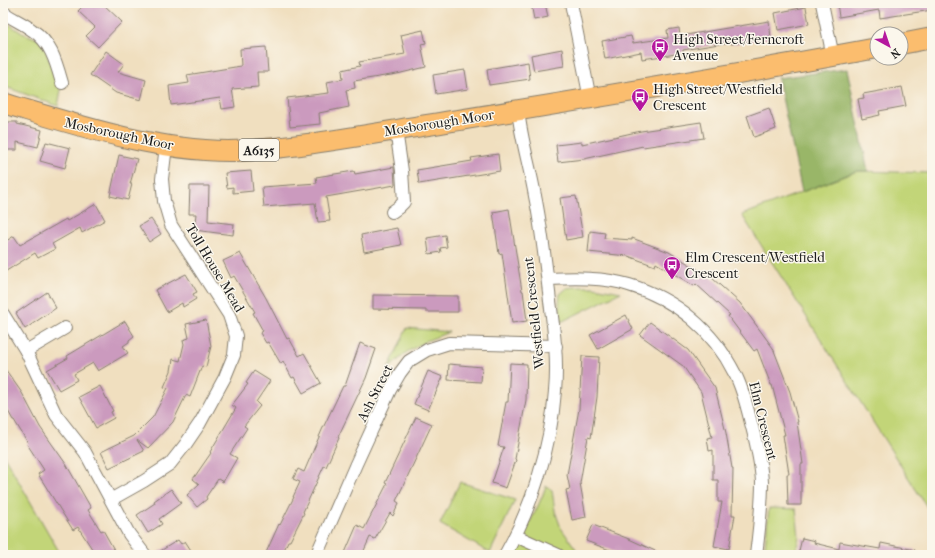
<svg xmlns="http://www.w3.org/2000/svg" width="935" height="558" font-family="'IM FELL French Canon',serif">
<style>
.green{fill:#c2d578;stroke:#6f784a}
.forest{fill:#99b668;stroke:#5a6942}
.building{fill:#cb9abe}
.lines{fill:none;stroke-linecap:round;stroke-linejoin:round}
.minor-casing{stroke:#867e6e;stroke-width:14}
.primary-casing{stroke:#867e6e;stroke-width:22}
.minor{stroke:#fff;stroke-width:12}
.primary{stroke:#fbbd6e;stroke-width:20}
.labels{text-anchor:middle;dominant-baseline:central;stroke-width:3;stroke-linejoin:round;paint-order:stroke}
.shield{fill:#fbf7ec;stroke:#5f5e5a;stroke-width:1}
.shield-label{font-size:13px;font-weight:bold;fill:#1c1c1c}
.poi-label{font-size:14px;fill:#1c1c1c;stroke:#fbf7ec;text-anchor:start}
.street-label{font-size:14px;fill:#1c1c1c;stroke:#fbf7ec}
</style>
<rect width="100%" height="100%" fill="#fbf7ec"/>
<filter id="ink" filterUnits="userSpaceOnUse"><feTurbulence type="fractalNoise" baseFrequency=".025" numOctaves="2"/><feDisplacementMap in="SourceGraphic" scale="8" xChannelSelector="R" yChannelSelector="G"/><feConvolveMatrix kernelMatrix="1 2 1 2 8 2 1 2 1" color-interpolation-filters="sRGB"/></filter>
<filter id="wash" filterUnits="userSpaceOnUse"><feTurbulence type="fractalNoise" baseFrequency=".012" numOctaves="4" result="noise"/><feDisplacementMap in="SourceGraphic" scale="16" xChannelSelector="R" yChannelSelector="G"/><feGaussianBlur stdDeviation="0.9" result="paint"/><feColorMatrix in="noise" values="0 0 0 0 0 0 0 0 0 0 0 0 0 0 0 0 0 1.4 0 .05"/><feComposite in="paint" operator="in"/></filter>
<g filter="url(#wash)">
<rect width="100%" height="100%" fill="#f0dfbf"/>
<g class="green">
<path d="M3,20L22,33L43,41L56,82L61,90L58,106L3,86Z"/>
<path d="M857,171L932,173V515L742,215Z"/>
<path d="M576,287H594L621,292L561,322L559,303L560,294L567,288Z"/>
<path d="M407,328L449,332L426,341L407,352L388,369Z"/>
<path d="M3,454L61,555H3Z"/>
<path d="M460,482L515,500L490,553L440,524Z"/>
<path d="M546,486L552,490L555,511L561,528L576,549L573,555H512C524,532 538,510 546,486Z"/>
<path d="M769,508L796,509L799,537L795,555H746L765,546Z"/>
</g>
<path class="forest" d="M847,69L868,171H857L802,192L778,78Z"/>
<g id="blocks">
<g class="building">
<path d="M86,3H102L122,22L98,47L86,36L95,27L78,11Z"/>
<path d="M531,3H545L548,17L534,20Z"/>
<path d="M837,3H932V10L880,18L879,10L839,17Z"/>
<path d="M806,7L809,24L778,30L775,13Z"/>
<path d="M769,21L771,38L731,44V42L683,50V53L642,59L641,52L605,59L602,41L631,36L633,43L668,38L667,30L679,28L680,36Z"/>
<path d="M423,30L426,43L421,44L426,67L397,74L354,81L355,88L346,90L349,107L319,113L320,124L290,127L287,98L329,93L327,82L343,79L342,70L360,66L359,62L405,54L401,35Z"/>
<path d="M266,47L268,72H257L258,87L232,89L235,107L222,109L220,98L171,105L169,86L189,83L187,75L241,66L240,49Z"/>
<path d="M562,49L564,66L534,71L531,55Z"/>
<path d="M106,51L124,64L118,72L146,80L141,100L116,93L90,75Z"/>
<path d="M528,62L530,79L489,85L487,69Z"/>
<path d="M465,70L468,89L436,94L433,75Z"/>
<path d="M902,87L906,106L879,111L880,115L862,119L858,99L864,98L863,94Z"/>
<path d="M769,108L776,129L754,137L747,116Z"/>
<path d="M4,122H17V124L42,130L38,147L17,142V150H3Z"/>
<path d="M701,122L704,138L643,147V146L584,159L558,162L556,145L582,142V144L641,131Z"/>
<path d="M46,142L70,148L65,168L40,161Z"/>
<path d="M498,154L500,171L419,184L417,170L472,161L471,158Z"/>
<path d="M119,155L137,159L130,184H132L128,200L110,196Z"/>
<path d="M394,167L395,185L326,197L330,221L318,222L315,203L264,207L262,187L317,183L316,177L354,171L355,174Z"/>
<path d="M251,171L253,191L233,193V187L227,188L225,173Z"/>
<path d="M190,186H209L208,221L234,224L233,235L194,230L196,214H189Z"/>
<path d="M576,196L583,237L566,240L560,198Z"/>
<path d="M96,204L105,220L82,233L80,228L52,244L55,249L38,258L35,253L3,273V243L14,236L20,245L66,219L67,221Z"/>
<path d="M509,209L522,291H523L527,321L512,323L502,253L499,254L493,212Z"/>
<path d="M151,219L161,234L149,242L139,226Z"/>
<path d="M397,228L401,245L364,252L361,235Z"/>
<path d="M590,231L605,233L604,238L632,240V238L669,252L712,278L740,303L773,348L790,392L798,422H797L803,464H801V505H788L787,474H789L783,435H785L772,385H771L757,349L754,351L728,316L730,315L696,284L694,286L656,263L655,266L628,256L588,252Z"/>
<path d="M445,235L447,247L440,248L441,252L429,254L427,238Z"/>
<path d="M240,253L266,298L287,339L289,338L299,356L304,353L321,383L303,393L294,377L292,378L283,361L281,364L268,342L266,343L260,333L263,331L253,313L255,312L234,276L231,278L223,261Z"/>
<path d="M186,274L197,292L193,294L196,299L183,307L182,303L167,312L155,290Z"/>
<path d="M47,292L56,308L25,329L16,313Z"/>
<path d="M373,295L458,296V312H426V310L373,309Z"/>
<path d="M626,315L633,329L598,349L590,335Z"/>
<path d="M206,320L211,346L206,367L202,366L190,397L186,395L173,422L148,448L137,440L144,451L109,468L101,452L134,436L153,417L168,388L164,387L171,371L173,359L180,361L184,344L183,340L189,338L186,324Z"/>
<path d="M125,321L134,336L129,340V342L123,346L128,353L98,371L93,363L74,374L77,380L59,390L47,370L68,358L67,356Z"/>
<path d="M650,322L688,350L715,388L726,433L732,468H733L732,515H735L729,549L714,546L722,502H718V480H713V450L709,451L707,438L712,437L701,392L683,366L640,335Z"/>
<path d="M360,343L376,349L366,378L338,437L339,438L326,467L324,466L303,512L304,513L290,541H288L282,555H265L279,524L280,525L294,497H293L300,482L293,479L298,469L304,472L322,430L343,386H345Z"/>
<path d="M582,356L599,357L597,397L591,438L588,437L580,483L586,517L572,520L566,490L570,489L567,475L579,409Z"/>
<path d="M510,363L527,364L526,400L515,459L516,460L506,488L492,483L504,447L498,446L506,402H508Z"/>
<path d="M449,364L482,367L481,382L448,380Z"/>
<path d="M3,366L22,393L40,427L66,464L91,508L88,510L101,531L103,530L117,555H96L78,527L73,530L38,474L44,470L27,444L28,443L14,420H13L3,402Z"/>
<path d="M254,371L270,381L256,402L260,406L244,426L247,428L230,454L237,458L223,482L218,479L206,497L207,499L197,507L187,495L199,484L193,479L211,453L210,452L236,408L232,405L248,384L246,383Z"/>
<path d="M428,371L443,377L428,410L414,404Z"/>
<path d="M100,386L113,411L111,412L114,418L96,428L79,397Z"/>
<path d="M416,417L432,424L396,501L399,503L393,516L390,513L375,539L370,537L362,555H344L357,525L364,529L387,484L385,483Z"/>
<path d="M171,489L181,503L159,519L162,524L148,533L137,515L155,503L154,501Z"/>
<path d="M593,525L629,539L664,555H623L586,541Z"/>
<path d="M802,538L815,541L814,543L839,549L840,542L880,549L881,543L915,550V555H798Z"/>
<path d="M178,540L181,544L185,541L194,555H154Z"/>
</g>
</g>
</g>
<g filter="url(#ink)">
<use href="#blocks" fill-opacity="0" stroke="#867e6e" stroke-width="1"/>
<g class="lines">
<defs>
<g id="minor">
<path d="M571,3L590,99"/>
<path d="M822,3L833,57"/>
<path d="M3,12C12,19 23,23 32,30C51,42 56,62 62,83"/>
<path d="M392,212L399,207L404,202L402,171L396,130"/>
<path d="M548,279C573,278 604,277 629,285C676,299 713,330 735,374C743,389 747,407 751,423C756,442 761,462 762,482C762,507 759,531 756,555"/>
<path d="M3,314L26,351L56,415L85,452L129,534L145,555"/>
<path d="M26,351L65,328"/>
<path d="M112,499L144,481L170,464L185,445L200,423L225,377L234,355L236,336L229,315L171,225L164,201L162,179L166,146"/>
<path d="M516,536L558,555"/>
<path d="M319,555V549L356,464L390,390L400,373L409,361L427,350L449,343L556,346"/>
<path d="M505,555C532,507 551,447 555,391C558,361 554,331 550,301C546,266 542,230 535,196C530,167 521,139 518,110"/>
</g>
<g id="primary">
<path d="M901,44L932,38"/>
<path d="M3,103C77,125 151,150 229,151C253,151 277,148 300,145C353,138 406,128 459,120C599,97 738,74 877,48"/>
</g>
</defs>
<use href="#minor" class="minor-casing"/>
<use href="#primary" class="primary-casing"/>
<use href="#minor" class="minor"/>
<use href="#primary" class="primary"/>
</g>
</g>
<defs>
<symbol id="bus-pin" viewBox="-11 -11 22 30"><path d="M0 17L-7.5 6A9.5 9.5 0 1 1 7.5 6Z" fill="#b5179e" stroke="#fbf7ec"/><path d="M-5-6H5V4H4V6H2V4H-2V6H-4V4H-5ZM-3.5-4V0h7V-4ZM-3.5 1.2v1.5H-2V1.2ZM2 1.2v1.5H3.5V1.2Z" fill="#fff"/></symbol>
</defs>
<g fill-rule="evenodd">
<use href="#bus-pin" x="650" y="37" width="20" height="27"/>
<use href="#bus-pin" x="630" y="87" width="20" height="27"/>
<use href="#bus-pin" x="662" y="255" width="20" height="27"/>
</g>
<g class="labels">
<rect class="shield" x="239" y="139" width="40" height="22" rx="3"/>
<g class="shield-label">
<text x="259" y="150">A6135</text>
</g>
<g class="poi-label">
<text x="673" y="39">High Street/Ferncroft<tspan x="673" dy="16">Avenue</tspan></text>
<text x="653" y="89">High Street/Westfield<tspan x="653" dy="16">Crescent</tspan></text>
<text x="685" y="257">Elm Crescent/Westfield<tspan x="685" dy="16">Crescent</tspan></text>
</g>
<g class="street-label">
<text transform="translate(439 123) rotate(-9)">Mosborough Moor</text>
<text transform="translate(119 134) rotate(12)">Mosborough Moor</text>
<text transform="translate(215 268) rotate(59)">Toll House Mead</text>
<text transform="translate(534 313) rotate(-96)">Westfield Crescent</text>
<text transform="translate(375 393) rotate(-63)">Ash Street</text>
<text transform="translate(763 421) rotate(76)">Elm Crescent</text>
</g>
</g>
<rect width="935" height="558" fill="none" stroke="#fbf7ec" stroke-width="16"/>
<g transform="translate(889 46) rotate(140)"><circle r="19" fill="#fbf7ec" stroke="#a29f99"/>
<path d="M0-3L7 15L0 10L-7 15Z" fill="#b5179e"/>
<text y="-6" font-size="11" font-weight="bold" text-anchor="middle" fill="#1c1c1c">N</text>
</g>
</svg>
